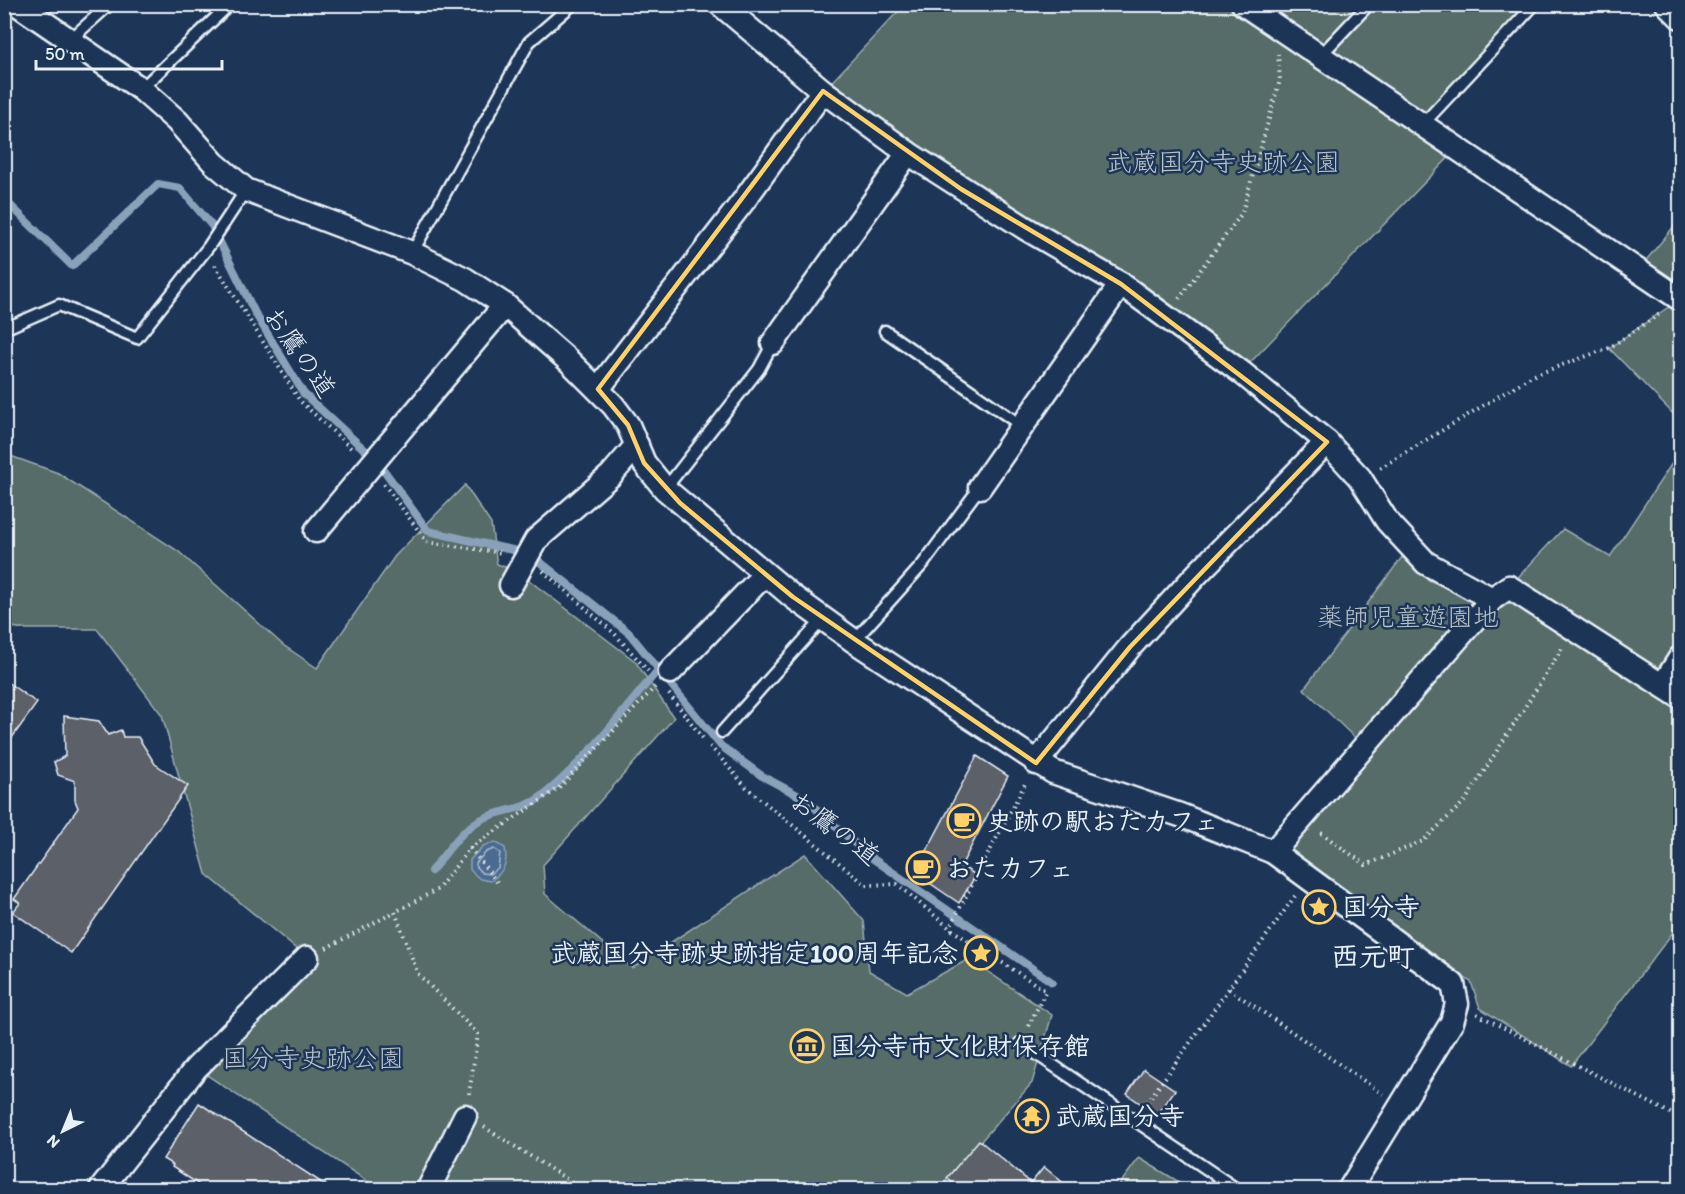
<svg xmlns="http://www.w3.org/2000/svg" width="1685" height="1194" font-family="Itim,'Klee One',sans-serif">
<style>
.green{fill:#556c68;stroke:#9eaeb0;stroke-width:1.5}
.water{fill:#4b6b90;stroke:#8aa1ba;stroke-width:1.5}
.lines{fill:none;stroke-linecap:round;stroke-linejoin:round}
.shore{stroke:#a9bbce;stroke-width:1.5}
.stream{stroke:#8aa1ba;stroke-width:8}
.building{fill:#5c6167;stroke:#e8f1f8;stroke-width:1.5}
.lane-casing{stroke:#e8f1f8;stroke-width:15}
.street-casing{stroke:#e8f1f8;stroke-width:27}
.path{stroke:#e8f1f8;stroke-width:4;stroke-dasharray:1.5 4.5;stroke-linecap:butt}
.lane{stroke:#1d3557;stroke-width:10}
.street{stroke:#1d3557;stroke-width:22}
.marked{fill:none;stroke:#ffd166;stroke-width:4.5;stroke-linejoin:round}
.labels{text-anchor:middle;dominant-baseline:central;stroke-width:5;stroke-linejoin:round;paint-order:stroke}
.park-label{font-size:26px;fill:#b5c2c6;stroke:#1d3557}
.street-label{font-size:26px;fill:#e8f1f8;stroke:#1d3557}
.poi-label{font-size:26px;font-weight:bold;fill:#e8f1f8;stroke:#1d3557;text-anchor:start}
.quarter-label{font-size:28px;font-weight:bold;fill:#e8f1f8;stroke:#1d3557}
</style>
<rect width="100%" height="100%" fill="#1d3557"/>
<filter id="ink" filterUnits="userSpaceOnUse"><feTurbulence type="fractalNoise" baseFrequency=".0167" numOctaves="2"/><feDisplacementMap in="SourceGraphic" scale="12" xChannelSelector="R" yChannelSelector="G"/><feConvolveMatrix kernelMatrix="1 2 1 2 8 2 1 2 1" color-interpolation-filters="sRGB"/></filter>
<g filter="url(#ink)">
<g class="green">
<path d="M904,5H1535L1422,125L1457,149L1241,372L823,91Z"/>
<path d="M1680,219V421L1609,348L1680,299L1638,270Z"/>
<path d="M1680,451V658L1663,685L1680,697V923L1571,1066L1480,1008L1471,982L1307,879L1288,853L1291,843L1509,587L1563,529L1610,557Z"/>
<path d="M5,454L58,473L178,551L283,645L317,668L395,556L465,485L491,524L497,564L518,572L635,661L674,718L543,865L545,894L632,968L805,854L864,921L869,971L907,993L969,959L1052,1015L1032,1083L939,1189H379L196,1068L307,958L206,874L162,715L97,629H24L5,626Z"/>
<path d="M1402,557L1429,580L1472,599L1469,608L1357,740L1304,689Z"/>
<path d="M1139,1158L1191,1189H1116Z"/>
</g>
<path class="water" d="M495,842L505,848C508,864 504,871 491,881L480,879L470,870V860L483,846Z"/>
<g class="lines">
<path class="shore" d="M494,849L500,853L498,868L490,874L482,873L476,867V863L486,852Z"/>
<g class="stream">
<path d="M4,199L72,266L158,184L180,188L212,226L255,313L304,394L378,462L428,531L530,554L629,633L721,746L762,776L805,799L869,856L1052,982"/>
<path d="M431,871C446,854 461,829 482,819C501,809 523,811 541,797C586,762 622,712 659,669"/>
</g>
</g>
<g class="building">
<path d="M4,680L37,703L4,749Z"/>
<path d="M64,716L99,721L108,735L121,730L123,737H138L155,764L188,786L71,953L13,912L20,903L14,899L78,808L75,800V781L58,775L54,762L65,756Z"/>
<path d="M977,756L1008,776L961,866L976,875L959,903L915,873Z"/>
<path d="M1144,1069L1175,1090L1157,1115L1127,1094Z"/>
<path d="M199,1103L333,1190H207L172,1167L173,1165L163,1159Z"/>
<path d="M979,1140L1031,1183L1044,1167L1072,1190H960L947,1178Z"/>
</g>
<g class="lines">
<defs>
<g id="lane">
<path d="M71,39L110,4"/>
<path d="M1320,56L1369,4"/>
<path d="M141,89L230,4"/>
<path d="M1422,125L1535,4"/>
<path d="M412,253L529,42L573,4"/>
<path d="M4,324L11,326L59,305L137,338L209,246L246,190"/>
<path d="M885,331L1022,426"/>
<path d="M665,489L759,369L773,343"/>
<path d="M854,641L923,564L980,487"/>
<path d="M722,732L823,619"/>
<path d="M1020,1043L1238,1190"/>
</g>
<g id="street">
<path d="M17,4L141,89L177,121L214,163L246,190L412,253L465,279L505,305L569,361L613,405L628,425L644,463L665,489L793,597L854,641L1053,772L1180,815L1273,852L1453,984L1457,1004L1452,1022L1349,1190"/>
<path d="M720,4L823,91L908,153L1025,228L1121,284L1241,372L1327,442L1360,478L1387,521L1426,563L1492,599"/>
<path d="M1243,4L1680,299"/>
<path d="M1667,4L1680,17"/>
<path d="M773,343L908,153"/>
<path d="M598,389L745,199L823,91"/>
<path d="M980,487L1121,284"/>
<path d="M316,531L505,305"/>
<path d="M511,585L536,540L611,475L637,445"/>
<path d="M670,672L765,574"/>
<path d="M1663,685L1680,658"/>
<path d="M1036,763L1130,647L1198,573L1327,442"/>
<path d="M1273,852L1492,599L1509,587L1680,697"/>
<path d="M100,1190L196,1068L307,958"/>
<path d="M428,1190L465,1116"/>
</g>
</defs>
<use href="#lane" class="lane-casing"/>
<use href="#street" class="street-casing"/>
<g class="path">
<path d="M215,265L300,401L353,450"/>
<path d="M1179,299L1242,213L1280,80L1278,54"/>
<path d="M1380,468L1532,376L1609,348L1661,313"/>
<path d="M384,484L427,542L503,553"/>
<path d="M543,571L615,634L648,671"/>
<path d="M669,694L705,741"/>
<path d="M710,746L747,788L866,885L897,884L952,930L1046,991L1027,1029"/>
<path d="M1321,833L1366,865L1423,841L1465,801L1563,647"/>
<path d="M470,848L497,882"/>
<path d="M952,930V923L1026,782"/>
<path d="M326,948L395,912"/>
<path d="M1229,989L1383,1094"/>
<path d="M1477,1014L1680,1118"/>
<path d="M469,1094L478,1034L418,974L395,912L438,889L470,848L559,788L655,687"/>
<path d="M1144,1107L1295,896"/>
<path d="M484,1127L584,1190"/>
</g>
<use href="#lane" class="lane"/>
<use href="#street" class="street"/>
</g>
</g>
<path class="marked" d="M823,91L961,189L1121,284L1327,442L1130,647L1036,763L793,597L680,503L644,463L628,425L598,389Z"/>
<defs>
<symbol id="cafe-ring" viewBox="-11 -11 22 22"><circle r="9.5" fill="#1d3557" stroke="#ffd166" stroke-width="1.5"/><path d="M-5.5-4.5H6V0H3Q3 3.5 0 3.5H-2.5Q-5.5 3.5-5.5 0ZM3-3.2v2h1.7v-2ZM-6 4.5H4V6H-6Z" fill="#ffd166"/></symbol>
<symbol id="sight-ring" viewBox="-11 -11 22 22"><circle r="9.5" fill="#1d3557" stroke="#ffd166" stroke-width="1.5"/><path d="M0-6L1.8-2.2L6-1.7L2.9 1.2L3.7 5.4L0 3.3L-3.7 5.4L-2.9 1.2L-6-1.7L-1.8-2.2Z" fill="#ffd166"/></symbol>
<symbol id="museum-ring" viewBox="-11 -11 22 22"><circle r="9.5" fill="#1d3557" stroke="#ffd166" stroke-width="1.5"/><path d="M0-6L6-3V-2H-6V-3ZM-5-1h2V3h-2ZM-1-1h2V3h-2ZM3-1h2V3H3ZM-6 4H6V6H-6Z" fill="#ffd166"/></symbol>
<symbol id="temple-ring" viewBox="-11 -11 22 22"><circle r="9.5" fill="#1d3557" stroke="#ffd166" stroke-width="1.5"/><path d="M0-6L5-2H3V0L6.5 2.5H4V6H1.5V3h-3V6H-4V2.5H-6.5L-3 0V-2H-5Z" fill="#ffd166"/></symbol>
</defs>
<g fill-rule="evenodd">
<use href="#cafe-ring" x="945" y="802" width="38" height="38"/>
<use href="#cafe-ring" x="904" y="849" width="38" height="38"/>
<use href="#sight-ring" x="1300" y="888" width="38" height="38"/>
<use href="#sight-ring" x="962" y="934" width="38" height="38"/>
<use href="#museum-ring" x="788" y="1027" width="38" height="38"/>
<use href="#temple-ring" x="1013" y="1097" width="38" height="38"/>
</g>
<g class="labels">
<g class="park-label">
<text x="1223" y="162">武蔵国分寺史跡公園</text>
<text x="1408" y="617">薬師児童遊園地</text>
<text x="313" y="1058">国分寺史跡公園</text>
</g>
<g class="street-label">
<text transform="translate(300 352) rotate(55)">お鷹の道</text>
<text transform="translate(835 828) rotate(37)">お鷹の道</text>
</g>
<g class="poi-label">
<text x="987" y="821">史跡の駅おたカフェ</text>
<text x="946" y="868">おたカフェ</text>
<text x="1342" y="907">国分寺</text>
<text x="958" y="953" text-anchor="end">武蔵国分寺跡史跡指定100周年記念</text>
<text x="830" y="1046">国分寺市文化財保存館</text>
<text x="1055" y="1116">武蔵国分寺</text>
</g>
<g class="quarter-label">
<text x="1373" y="956">西元町</text>
</g>
</g>
<rect width="1685" height="1194" fill="none" stroke="#1d3557" stroke-width="24"/>
<rect x="12" y="12" width="1661" height="1170" fill="none" stroke="#e8f1f8" stroke-width="2" filter="url(#ink)"/>
<g transform="translate(63 1131) rotate(223)" stroke="#1d3557" stroke-width="4.5" paint-order="stroke">
<path d="M0-4.5L10 22L0 15L-10 22Z" fill="#e8f1f8"/>
<text y="-9" font-size="16" font-weight="bold" text-anchor="middle" fill="#e8f1f8">N</text>
</g>
<path d="M36 60v9h186v-9" fill="none" stroke="#e8f1f8" stroke-width="3"/>
<text x="45" y="60" font-size="18" fill="#e8f1f8" stroke="#1d3557" stroke-width="4.5" paint-order="stroke">50 m</text>
</svg>
